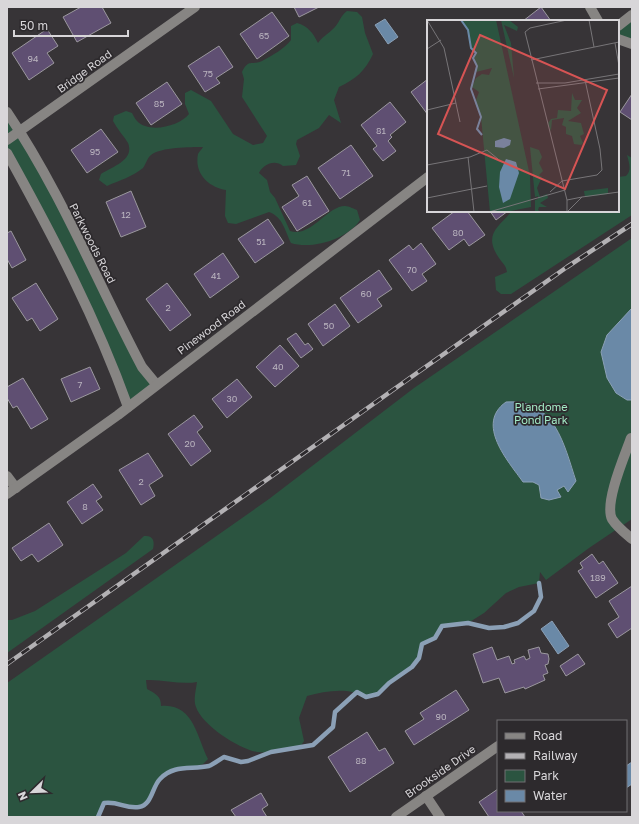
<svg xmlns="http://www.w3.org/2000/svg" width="639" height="824" font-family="'Golos Text',sans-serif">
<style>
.green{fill:#2b5440}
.water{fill:#6a89a7;stroke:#8ba0b6}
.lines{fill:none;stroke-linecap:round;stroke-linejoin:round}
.stream{stroke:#8ba0b6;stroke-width:4.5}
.building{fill:#5f4f72;stroke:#9b989e}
.minor{stroke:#878583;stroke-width:10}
.rail-casing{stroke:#b3b1b4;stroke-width:4.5}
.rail{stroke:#2d2a2d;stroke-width:3;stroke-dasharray:9;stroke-linecap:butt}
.labels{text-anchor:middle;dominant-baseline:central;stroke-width:3.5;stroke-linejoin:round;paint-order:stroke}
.number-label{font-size:9px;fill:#bab4bf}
.street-label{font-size:11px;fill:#d8d6d9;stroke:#2d2a2d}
.park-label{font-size:11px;fill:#a3eac5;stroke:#2d2a2d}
.inset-river{fill:none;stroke:#6a89a7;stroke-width:2}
.inset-road{fill:none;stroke:#777578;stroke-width:1}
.view{fill:#d65454;fill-opacity:0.15;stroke:#d65454;stroke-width:2}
.inset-edge{fill:none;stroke:#d8d6d9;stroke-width:2}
</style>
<rect width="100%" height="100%" fill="#373437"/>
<g class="green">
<path d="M347,11L357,12L362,17L365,33L373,54C365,71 356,79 339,87L334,100L341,123L329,115L319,128L297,140L296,144L300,156L296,165L283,166C275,159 263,164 259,173L267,180L270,192L275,198L290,231C311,238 327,206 345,206C349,206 354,209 357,210L360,220C348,239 312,250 291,243C285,231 283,217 269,212L236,224L228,223L225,216L226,190C209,187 194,174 198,154C199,152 202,149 203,147C190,147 161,147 151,155C147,158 146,164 143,168C132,177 120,180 107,186L99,180L101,174C112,167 135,160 128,143C124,136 117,129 113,121L114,116L126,111L132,113C133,115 135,119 137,121C149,134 180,126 189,114L185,104V93L191,90L211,101L233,134L253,145L263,143L267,136L242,97L244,79L242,72C249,58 251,66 262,61C273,55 284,49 291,40V26L297,23C308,26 313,33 318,43C322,37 328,34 333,29C339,24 340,16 347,11Z"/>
<path d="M632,15V43L618,39V26Z"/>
<path d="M7,112L156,384L128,407L110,355L7,153Z"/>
<path d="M627,155L632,158V215L511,294H501L496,290L495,277L507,272C506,265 503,264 499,258C483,234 498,228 512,211H618V177L626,176C632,170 629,163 627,155Z"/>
<path d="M632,238V519L589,548L546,580L540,572L539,583L519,587L506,593L484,613L468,623L442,626L435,638L422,644L419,658L412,667L389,683L378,694L366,697C348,687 326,691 307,696L299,718L304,741L300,747C287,749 271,754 257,752C239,749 202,725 196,707C193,700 196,690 197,682C180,685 163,679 146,680L147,689C156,694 161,696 161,706C194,703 197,738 208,759L203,764L195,767L172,769L159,779L149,800L141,807H128L114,802L104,803L98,817H7V683L269,499L414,388Z"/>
<path d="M144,536C153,535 155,541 153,549L7,653V620H12L35,611L126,553Z"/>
</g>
<g class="water">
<path d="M385,19L398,37L388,44L375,25Z"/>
<path d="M632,308V400H627L616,393L607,378L601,352L607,335Z"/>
<path d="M506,402C555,398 564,445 576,481L568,492L564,486L557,490L561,497L549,500L541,498L539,485L533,482H523C508,461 475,424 506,402Z"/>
<path d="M552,621L569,646L558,654L541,629Z"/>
<path d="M632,762V784L626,788V766Z"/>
</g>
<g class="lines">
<path class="stream" d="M98,817L104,803C119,801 125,809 139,807C152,805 152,787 160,779C174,764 191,770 209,766C214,764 220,759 224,757L241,762L248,761L271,752L313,745L333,727L335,712L357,692L366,697L378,694L389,683L412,667L419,658L422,644L435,638L442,626L468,623L489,628L504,627L518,623L534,611L541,597L539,583"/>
</g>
<g class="building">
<path d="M81,7H102L111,23L77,42L63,17Z"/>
<path d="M294,7H319L299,17Z"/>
<path d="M541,7L551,21H523Z"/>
<path d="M272,12L289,36L257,59L240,34Z"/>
<path d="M47,29L58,46L47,53L54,63L29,80L12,53Z"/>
<path d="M219,46L233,67L216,78L220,83L205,92L188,66Z"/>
<path d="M428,79V115L411,92Z"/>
<path d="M167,82L182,104L151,125L136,103Z"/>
<path d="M632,94V120L620,112Z"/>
<path d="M390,102L406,122L390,135L392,137L388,141L396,151L383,161L373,149L377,146L361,125Z"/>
<path d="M101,129L118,152L87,173L71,150Z"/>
<path d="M351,145L373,176L340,199L318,168Z"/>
<path d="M307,176L329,211L297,231L282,207L299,196L292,185Z"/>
<path d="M131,191L146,227L121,237L106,202Z"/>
<path d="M455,211H467L485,235L469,246L464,239L449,250L432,228Z"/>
<path d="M490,211H508L496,220Z"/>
<path d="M268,219L284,243L255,263L238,239Z"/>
<path d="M11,231L26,260L12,268L7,259V233Z"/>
<path d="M421,243L436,264L422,274L427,281L412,291L389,260L409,245L413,250Z"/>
<path d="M223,253L239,277L210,298L194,274Z"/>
<path d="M379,270L392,289L377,299L382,306L358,323L340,298Z"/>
<path d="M36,283L58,319L40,331L32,318L27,321L12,298Z"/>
<path d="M167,283L191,315L170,331L146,299Z"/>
<path d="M335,304L350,326L323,346L308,324Z"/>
<path d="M296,333L305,345L308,343L313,349L301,358L287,339Z"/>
<path d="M280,345L299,366L275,387L256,367Z"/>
<path d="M90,367L100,389L71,402L61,379Z"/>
<path d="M23,378L48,419L31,429L17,406L13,408L7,398V387Z"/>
<path d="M237,379L252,397L227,418L212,399Z"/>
<path d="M194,415L203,427L197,432L211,451L191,466L168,434Z"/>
<path d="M148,453L163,476L149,485L155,496L141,505L119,470Z"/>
<path d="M93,484L102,497L96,501L103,510L82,524L67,502Z"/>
<path d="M49,523L63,545L38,562L32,554L21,561L12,548Z"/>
<path d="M592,554L599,564L603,561L618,583L596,598L578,571L583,568L580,563Z"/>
<path d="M632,586V628L617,638L608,624L619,617L609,601Z"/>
<path d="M492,647L497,660L509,656L512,664L515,663L514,660L524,656L526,660L530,658L528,650L539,647L541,653L548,654L549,659L548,664L545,665L548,673L543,675L545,680L525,689L524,687L505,693L499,678L483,683L473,654Z"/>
<path d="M578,654L585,664L566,676L560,666Z"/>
<path d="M456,690L469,710L414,745L405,731L424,719L420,713Z"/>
<path d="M367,732L379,751L385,748L394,763L350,792L328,757Z"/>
<path d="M498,789V811H521L525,817H489L479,802Z"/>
<path d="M261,793L268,805L262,809L267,817H236L231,810Z"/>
</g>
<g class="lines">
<g class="minor">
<path d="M590,7L598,21"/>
<path d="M618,26L632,15"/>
<path d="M618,39L632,44"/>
<path d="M7,112C61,192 97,282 142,367L156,384"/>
<path d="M7,140L195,7"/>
<path d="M7,153C53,236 96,318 128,407"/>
<path d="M631,438C625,455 604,503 612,519C617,527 625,533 632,539"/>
<path d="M7,476L16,488"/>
<path d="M7,494L118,415L428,177"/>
<path d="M426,796L440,817"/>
<path d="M396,817L498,746"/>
</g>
<defs>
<path id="rail" d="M7,664L400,385L567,267L632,224"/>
</defs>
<use href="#rail" class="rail-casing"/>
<use href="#rail" class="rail"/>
</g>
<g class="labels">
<g class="number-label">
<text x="264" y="35">65</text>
<text x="33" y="58">94</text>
<text x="208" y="73">75</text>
<text x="159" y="103">85</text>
<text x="381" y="130">81</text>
<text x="95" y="151">95</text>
<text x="346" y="172">71</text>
<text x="307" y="202">61</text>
<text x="126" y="214">12</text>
<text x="458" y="232">80</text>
<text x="261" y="241">51</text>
<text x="412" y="269">70</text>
<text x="216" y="275">41</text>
<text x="366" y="293">60</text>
<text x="168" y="307">2</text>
<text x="329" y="325">50</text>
<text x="278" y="366">40</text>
<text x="80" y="384">7</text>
<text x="232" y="398">30</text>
<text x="190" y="443">20</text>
<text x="141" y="481">2</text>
<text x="85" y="506">8</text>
<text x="598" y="577">189</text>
<text x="441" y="716">90</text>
<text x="361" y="760">88</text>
</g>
<g class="street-label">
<text transform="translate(84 71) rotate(-36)">Bridge Road</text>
<text transform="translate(93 243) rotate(63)">Parkwoods Road</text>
<text transform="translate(211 327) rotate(-37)">Pinewood Road</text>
<text transform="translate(440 771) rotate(-35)">Brookside Drive</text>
</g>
<g class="park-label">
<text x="541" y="406">Plandome<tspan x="541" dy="13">Pond Park</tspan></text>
</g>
</g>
<g transform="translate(427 20)">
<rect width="192" height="192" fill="#373437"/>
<path d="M34,0H69L103,156L104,187L79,192H63L54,97L48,83L52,72L45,67L49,58L55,54L62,55L65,48L49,52L50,46L46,38L49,33L44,28L41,10ZM74,0H82L91,7L90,11L77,5L84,23L87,58ZM145,73L148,80H155L150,88L154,93L141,101L154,103L157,114L153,116L156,123L154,125L147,124L145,116L139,114V107L135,105L137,98L125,100L124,111L121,103L124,99L130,98L131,90L144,91ZM103,127L112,130L115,137L112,143L116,151L112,155L115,157L110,168L113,177L120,174L121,178L113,183L120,187H112L111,190L114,192H108V180L111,179V176L108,177ZM181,168V174L158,177L157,171Z" fill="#2b5440"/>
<path d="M77,118L84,120L83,125L77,128L68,127V121ZM79,139L89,142L92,153L83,179L76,183L72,167L73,152Z" fill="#6a89a7"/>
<path class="inset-river" d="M34,0L41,10L44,28L49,33L46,38L50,46L44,69L54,97L50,109L55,115"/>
<path class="inset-road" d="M0,0L17,28L33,102M162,0L167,27M188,23L192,46M0,29L14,20M104,40L192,22M109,63H138L192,54M111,69L192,58M0,90L29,83M41,137L47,192M0,145L43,137L60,130L71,139M123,172L135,161L170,155L175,150L173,129L158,60M155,177L192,172M0,178L60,166M140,191V180L98,12L103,8L140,0M62,192L138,170M140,192L155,177L140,180"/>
<path class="view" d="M53,15L180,70L138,169L11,114Z"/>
<rect width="192" height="192" class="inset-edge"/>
</g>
<rect width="639" height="824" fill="none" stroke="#d8d6d9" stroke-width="16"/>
<rect x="497" y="720" width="130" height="92" fill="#2d2a2d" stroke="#716f72"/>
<rect x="505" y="733" width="20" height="6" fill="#878583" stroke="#716f72"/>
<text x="533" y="740" font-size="12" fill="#d8d6d9">Road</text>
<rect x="505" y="753" width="20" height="6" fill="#b3b1b4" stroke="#716f72"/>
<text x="533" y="760" font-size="12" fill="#d8d6d9">Railway</text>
<rect x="505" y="770" width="20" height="12" fill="#2b5440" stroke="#716f72"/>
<text x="533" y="780" font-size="12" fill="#d8d6d9">Park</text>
<rect x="505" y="790" width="20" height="12" fill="#6a89a7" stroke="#716f72"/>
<text x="533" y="800" font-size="12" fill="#d8d6d9">Water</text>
<g transform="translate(32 792) rotate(247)" stroke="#2d2a2d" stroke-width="3" paint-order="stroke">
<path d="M0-3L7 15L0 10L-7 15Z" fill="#d8d6d9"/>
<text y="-6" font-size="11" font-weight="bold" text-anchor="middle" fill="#d8d6d9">N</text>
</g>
<path d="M14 30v6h114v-6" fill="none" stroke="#d8d6d9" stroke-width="2"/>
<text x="20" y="30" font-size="12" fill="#d8d6d9" stroke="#2d2a2d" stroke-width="3" paint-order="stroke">50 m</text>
</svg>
